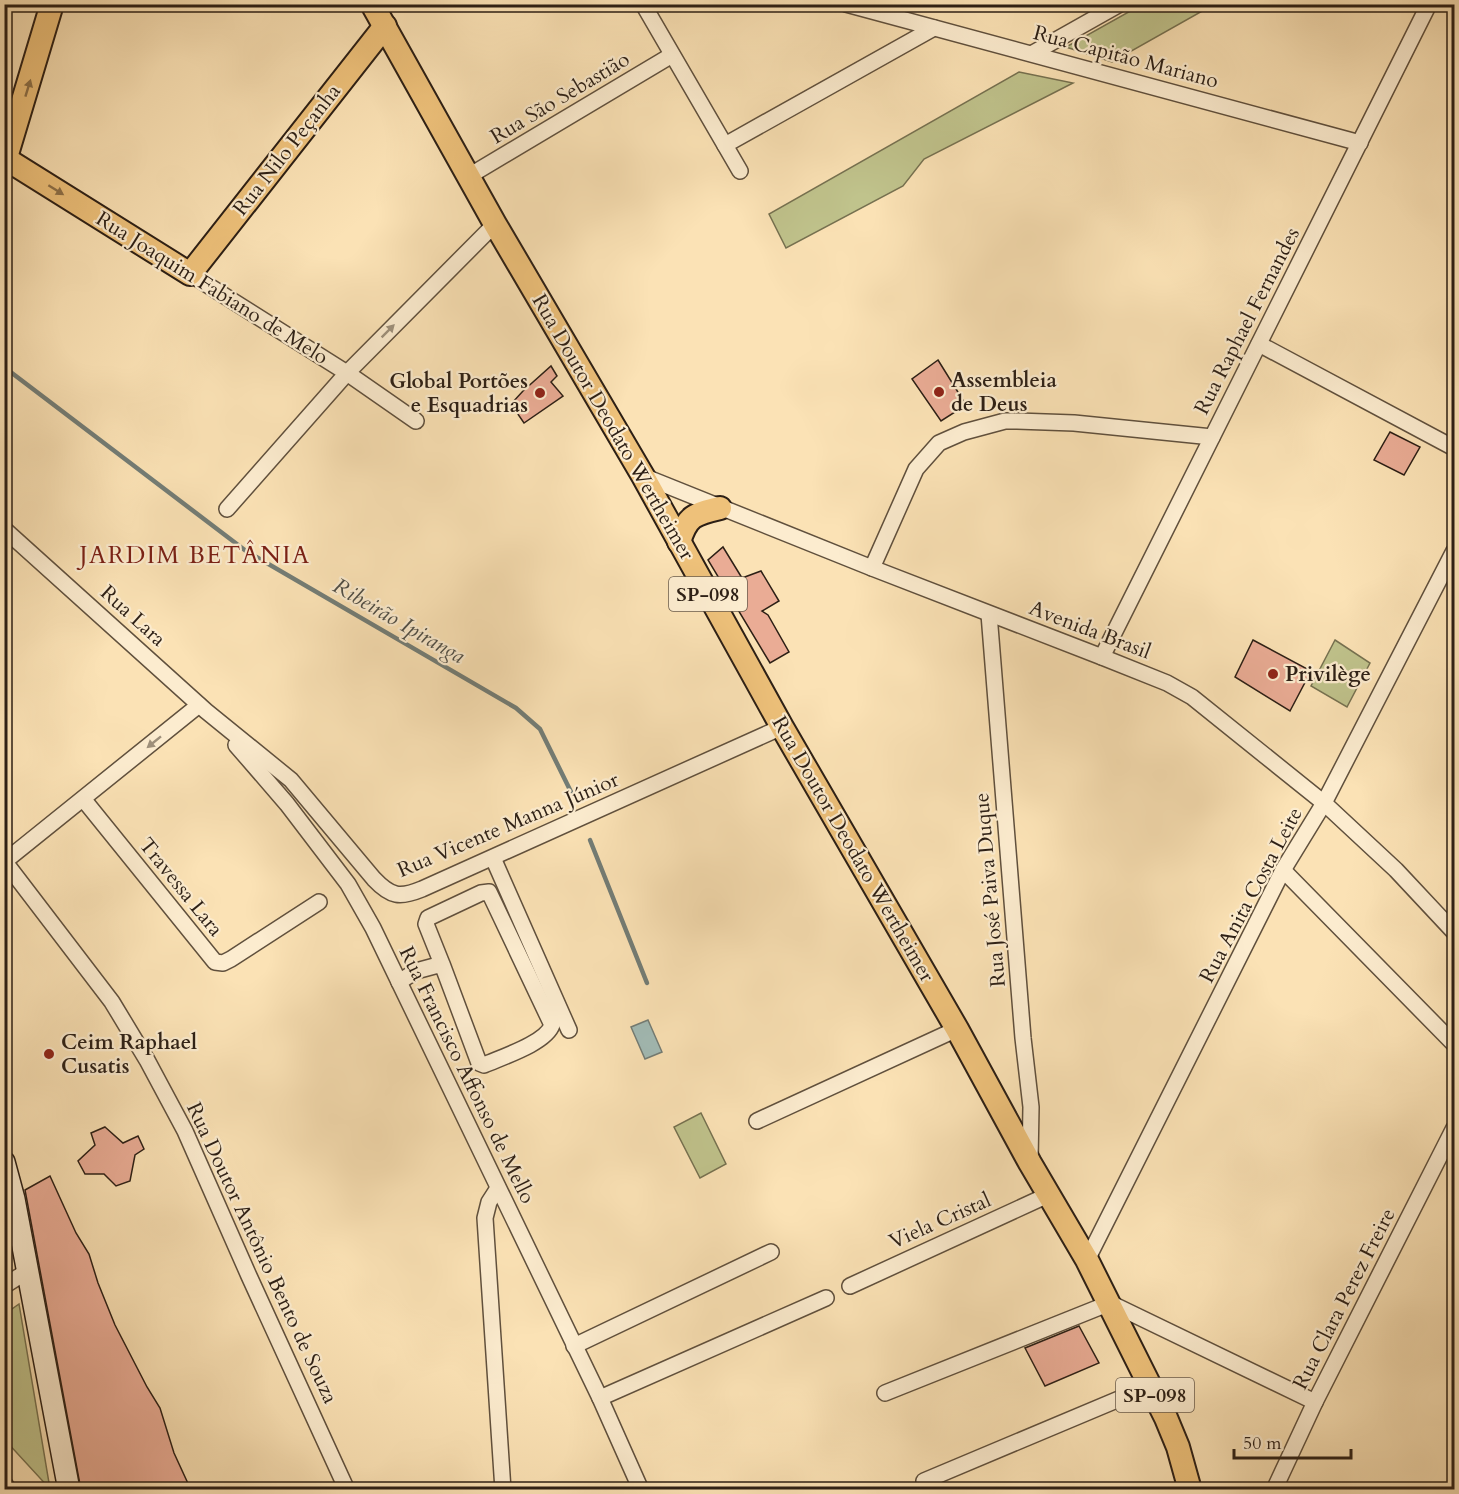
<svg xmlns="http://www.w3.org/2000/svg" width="1459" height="1494" font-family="Cardo,serif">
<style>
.green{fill:#c0c38c;stroke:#767150;stroke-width:1.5}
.water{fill:#a2bcb7;stroke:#737d76;stroke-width:1.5}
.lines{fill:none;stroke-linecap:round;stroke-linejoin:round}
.stream{stroke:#737d76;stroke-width:4.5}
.building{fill:#eaac95;stroke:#2c1f15;stroke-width:1.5}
.street-casing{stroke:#60503d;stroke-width:18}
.secondary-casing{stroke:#2c1f15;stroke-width:24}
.primary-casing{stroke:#2c1f15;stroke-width:26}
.street{stroke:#fceccf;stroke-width:15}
.secondary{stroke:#fceccf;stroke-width:21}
.primary{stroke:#eec17a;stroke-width:22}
.oneway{fill:#8d7048}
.oneway2{fill:#9e907b}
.poi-dot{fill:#8f2418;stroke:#fceccf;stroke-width:2}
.labels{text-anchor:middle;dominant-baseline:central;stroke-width:4.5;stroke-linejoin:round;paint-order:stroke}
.shield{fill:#fceccf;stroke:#6a5c4d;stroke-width:1.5}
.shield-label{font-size:20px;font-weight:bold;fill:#2c1f15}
.street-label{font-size:21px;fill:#2c1f15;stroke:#fceccf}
.poi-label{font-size:21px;font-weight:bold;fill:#2c1f15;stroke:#fceccf;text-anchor:start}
.water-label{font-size:22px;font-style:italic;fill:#4f4e46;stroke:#fceccf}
.quarter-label{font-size:24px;letter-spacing:1.5px;fill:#7a1f14;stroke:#fceccf}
</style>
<rect width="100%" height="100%" fill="#fbe2b5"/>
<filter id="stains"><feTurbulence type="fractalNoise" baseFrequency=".00333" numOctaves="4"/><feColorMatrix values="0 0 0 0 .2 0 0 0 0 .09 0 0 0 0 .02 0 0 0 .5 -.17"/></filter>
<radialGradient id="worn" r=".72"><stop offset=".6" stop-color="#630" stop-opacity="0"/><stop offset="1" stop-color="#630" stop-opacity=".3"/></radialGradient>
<g class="green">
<path d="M1141,5H1213L1112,62L1066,47Z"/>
<path d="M1019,72L1073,83L924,159L903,186L786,248L769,214Z"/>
<path d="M1335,640L1370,663L1347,707L1311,686Z"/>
<path d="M701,1113L726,1164L700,1178L674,1127Z"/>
<path d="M19,1304L50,1489L5,1440V1314Z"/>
</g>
<path class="water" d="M648,1020L662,1052L645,1059L631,1027Z"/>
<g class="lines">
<g class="stream">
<path d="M4,367L246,551L516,708L540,729L574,798"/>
<path d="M590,840L647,983"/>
</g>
</g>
<g class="building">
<path d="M938,360L966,405L941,421L912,379Z"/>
<path d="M551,366L557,376L551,382L563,396L524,423L511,404L523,391Z"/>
<path d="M1390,432L1420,447L1404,475L1374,460Z"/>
<path d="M723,547L742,578L761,571L779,601L762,611L768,615L789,652L770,663L708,560Z"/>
<path d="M1253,640L1311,671L1290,711L1235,677Z"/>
<path d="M105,1127L123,1143L138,1136L144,1149L135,1155L130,1181L116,1186L104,1174H85L78,1161L95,1145L91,1133Z"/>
<path d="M50,1176L76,1233L89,1254L98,1283L115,1325L147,1387L160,1408L174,1453L191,1490H81L25,1190Z"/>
<path d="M1079,1326L1099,1363L1045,1386L1025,1348Z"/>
</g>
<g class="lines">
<defs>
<g id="street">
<path d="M643,4L740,171"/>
<path d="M846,4L1360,143"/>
<path d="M1033,53L1120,4"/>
<path d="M725,145L934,28"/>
<path d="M469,176L672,55"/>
<path d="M190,274L347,373L416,421"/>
<path d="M1259,344L1454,448"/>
<path d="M643,476L872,568L1102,657L1167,683L1192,697L1324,803L1396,870L1454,932"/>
<path d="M227,509L347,373L495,224"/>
<path d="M4,529L206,711L291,780L374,879C391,897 400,898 422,889L782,727"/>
<path d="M872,568L916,469L939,443L964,432L1005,421H1017L1074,423L1212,437"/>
<path d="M989,614L1023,1038L1031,1107L1030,1161"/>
<path d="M1102,657L1429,4"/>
<path d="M236,745L287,804L348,884L373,928L600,1398L641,1490"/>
<path d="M84,800L215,962L223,963L231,959L319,902"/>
<path d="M493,858L569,1030"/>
<path d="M4,862L199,705"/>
<path d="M5,862L112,1002L147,1060L185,1131L249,1276L347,1490"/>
<path d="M1283,870L1454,1044"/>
<path d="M399,982L416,971L442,964L426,924L428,918L481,893L489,892L552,1025C546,1043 502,1057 484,1065L479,1063L442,964"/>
<path d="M757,1121L957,1029"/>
<path d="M498,1188L489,1202L485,1218L503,1490"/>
<path d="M1087,1260L1283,870L1324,803L1454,551"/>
<path d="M4,1286L26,1272"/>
<path d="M850,1286L1048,1195"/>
<path d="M574,1346L771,1252"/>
<path d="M885,1393L1110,1303L1315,1402"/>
<path d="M600,1398L826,1298"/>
<path d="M924,1481L1150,1386"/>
<path d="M4,1483L9,1490"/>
<path d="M1274,1490L1315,1402L1454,1128"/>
</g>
<path id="secondary" d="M4,1162L14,1199L69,1490"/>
<g id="primary">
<path d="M372,4L495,224L643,476L782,727L957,1029L1030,1163L1087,1260L1166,1418L1178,1447L1190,1490"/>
<path d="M6,159L190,274L385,26"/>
<path d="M4,164L52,4"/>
<path d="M679,542C687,516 694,514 720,508"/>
</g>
</defs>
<use href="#street" class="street-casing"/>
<use href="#secondary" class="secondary-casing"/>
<use href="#primary" class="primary-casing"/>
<use href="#street" class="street"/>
<use href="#secondary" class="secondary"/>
<use href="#primary" class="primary"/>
</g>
<defs><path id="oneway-solid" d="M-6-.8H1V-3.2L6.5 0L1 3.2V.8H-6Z" transform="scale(1.5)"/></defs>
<g class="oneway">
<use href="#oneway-solid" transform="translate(28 88) rotate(-73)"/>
<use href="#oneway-solid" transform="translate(56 190) rotate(32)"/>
</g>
<g class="oneway2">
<use href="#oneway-solid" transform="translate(388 331) rotate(-45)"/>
<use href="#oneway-solid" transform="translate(154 742) rotate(141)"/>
</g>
<g class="poi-dot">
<circle cx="939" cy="392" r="6"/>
<circle cx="540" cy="393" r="6"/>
<circle cx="1273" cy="674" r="6"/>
<circle cx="49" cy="1054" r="6"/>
</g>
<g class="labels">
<g class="shield">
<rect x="669" y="577" width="78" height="34" rx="4.5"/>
<rect x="1116" y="1378" width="78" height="34" rx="4.5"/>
</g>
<g class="shield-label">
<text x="708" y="594">SP-098</text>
<text x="1155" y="1395">SP-098</text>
</g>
<g class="street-label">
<text transform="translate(1126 57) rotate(15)">Rua Capitão Mariano</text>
<text transform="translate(560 98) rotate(-31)">Rua São Sebastião</text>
<text transform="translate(287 150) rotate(-52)">Rua Nilo Peçanha</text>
<text transform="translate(212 288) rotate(32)">Rua Joaquim Fabiano de Melo</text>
<text transform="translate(1247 321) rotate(-63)">Rua Raphael Fernandes</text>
<text transform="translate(613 427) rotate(60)">Rua Doutor Deodato Wertheimer</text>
<text transform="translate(133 616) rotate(42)">Rua Lara</text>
<text transform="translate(1090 630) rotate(21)">Avenida Brasil</text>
<text transform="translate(508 825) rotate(-23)">Rua Vicente Manna Júnior</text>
<text transform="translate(853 849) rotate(60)">Rua Doutor Deodato Wertheimer</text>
<text transform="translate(181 887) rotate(51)">Travessa Lara</text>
<text transform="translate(990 890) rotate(-95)">Rua José Paiva Duque</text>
<text transform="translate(1251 895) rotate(-62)">Rua Anita Costa Leite</text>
<text transform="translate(467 1075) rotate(64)">Rua Francisco Affonso de Mello</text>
<text transform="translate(940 1221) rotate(-24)">Viela Cristal</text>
<text transform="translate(262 1253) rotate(65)">Rua Doutor Antônio Bento de Souza</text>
<text transform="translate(1344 1299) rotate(-63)">Rua Clara Perez Freire</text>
</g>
<g class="poi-label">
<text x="951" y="380">Assembleia<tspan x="951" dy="24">de Deus</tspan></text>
<text x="528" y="381" text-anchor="end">Global Portões<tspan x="528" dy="24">e Esquadrias</tspan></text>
<text x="1285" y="674">Privilège</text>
<text x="61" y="1042">Ceim Raphael<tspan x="61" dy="24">Cusatis</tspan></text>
</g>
<g class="water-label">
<text transform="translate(399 621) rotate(30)">Ribeirão Ipiranga</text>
</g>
<g class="quarter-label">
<text x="195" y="555">JARDIM BETÂNIA</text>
</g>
</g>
<rect width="1459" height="1494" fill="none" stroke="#fbe2b5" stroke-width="24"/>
<rect x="6" y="6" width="1447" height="1482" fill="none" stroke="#2c1f15" stroke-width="3"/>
<rect x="12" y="12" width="1435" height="1470" fill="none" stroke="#2c1f15" stroke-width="1.5"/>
<path d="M1234 1449v9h117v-9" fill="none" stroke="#2c1f15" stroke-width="3"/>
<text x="1243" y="1449" font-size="18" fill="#2c1f15" stroke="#fceccf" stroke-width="4.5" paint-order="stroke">50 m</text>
<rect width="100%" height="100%" filter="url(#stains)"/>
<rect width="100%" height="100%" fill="url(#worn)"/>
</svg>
